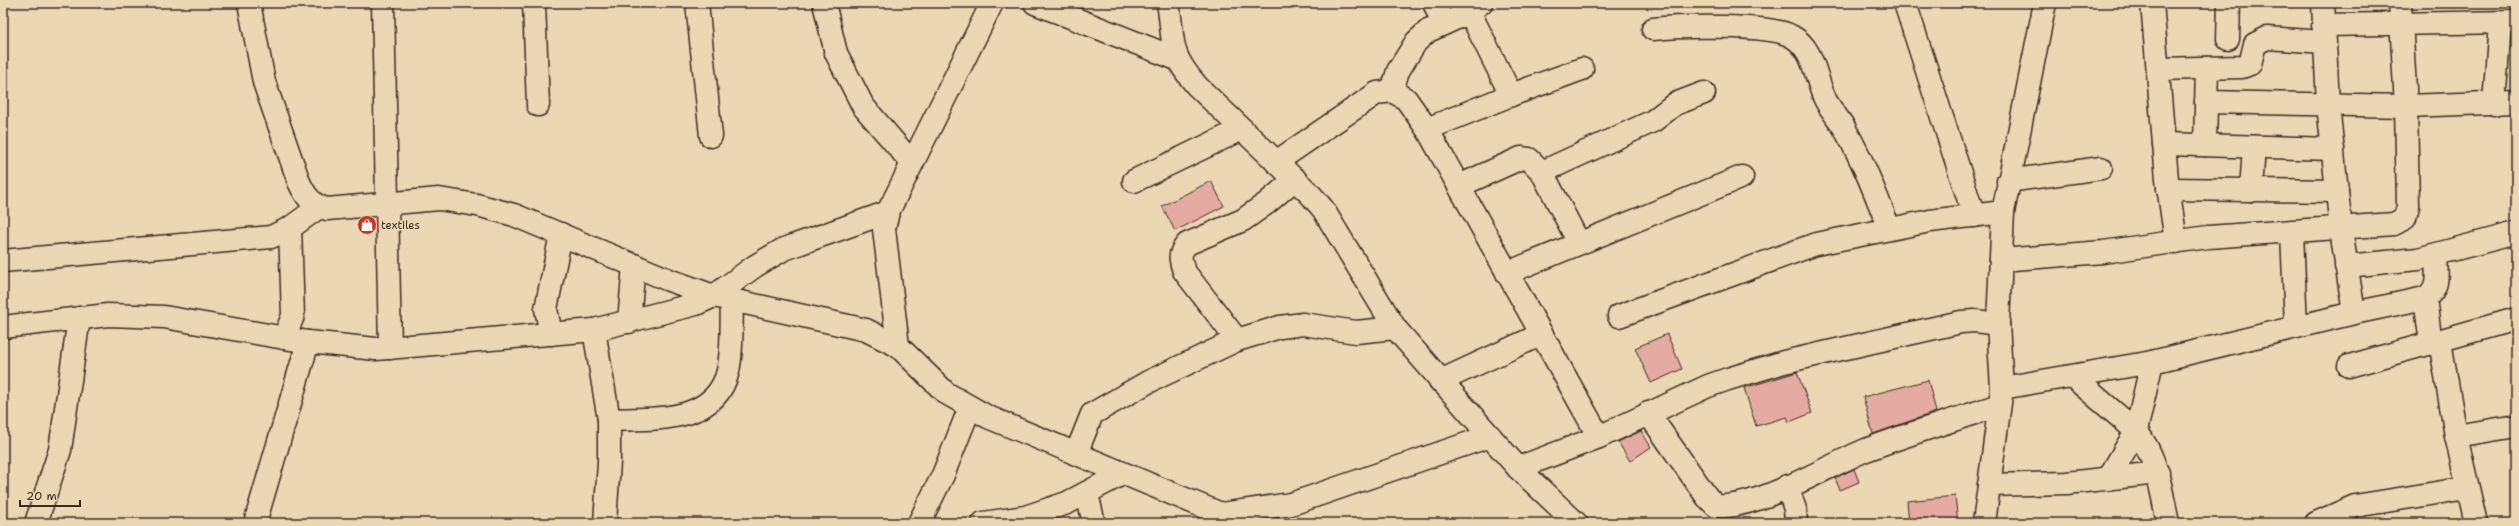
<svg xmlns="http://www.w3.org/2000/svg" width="2519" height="526" font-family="'Shantell Sans',sans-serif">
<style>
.building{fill:#e5aba2;stroke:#3b2a1e}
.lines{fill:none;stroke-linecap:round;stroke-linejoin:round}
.minor-casing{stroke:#3b2a1e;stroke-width:25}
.minor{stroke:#ecd7b5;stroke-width:22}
.labels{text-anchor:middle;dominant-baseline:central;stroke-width:3;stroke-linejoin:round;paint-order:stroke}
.poi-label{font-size:11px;fill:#3b2a1e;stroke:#ecd7b5;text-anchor:start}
</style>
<rect width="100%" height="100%" fill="#ecd7b5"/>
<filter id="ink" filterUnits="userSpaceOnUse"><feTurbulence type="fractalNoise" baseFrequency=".025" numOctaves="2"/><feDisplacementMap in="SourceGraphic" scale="8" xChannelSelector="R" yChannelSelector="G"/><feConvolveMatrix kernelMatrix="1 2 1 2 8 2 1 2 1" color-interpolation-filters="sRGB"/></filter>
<g filter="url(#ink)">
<g class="building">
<path d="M1211,181L1224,206L1175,231L1162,206Z"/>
<path d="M1667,334L1682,369L1651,383L1635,348Z"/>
<path d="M1797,372L1812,413L1789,422L1787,417L1756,426L1744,388Z"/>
<path d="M1928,380L1936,412L1873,434L1863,397Z"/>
<path d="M1641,431L1651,447L1630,461L1618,442Z"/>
<path d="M1854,469L1859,482L1840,490L1835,478Z"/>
<path d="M1955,496L1958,523H1909L1907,501Z"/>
</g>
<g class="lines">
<defs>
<g id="minor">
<path d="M249,3L264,82L299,182C305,195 312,206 327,209L439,199L477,205L514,215L669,280L714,296L866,330L898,346L946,393L988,417L1221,514L1234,523"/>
<path d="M383,3L390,348"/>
<path d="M534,3L538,105"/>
<path d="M697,3L711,136"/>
<path d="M824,3L836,53L863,106L912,163"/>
<path d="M1035,3L1177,59"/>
<path d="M1168,3C1175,44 1167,51 1197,86L1310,194L1323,209L1395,328L1518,468L1576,523"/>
<path d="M1434,3L1443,24"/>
<path d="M1905,3L1974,216"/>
<path d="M2152,3L2167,179L2176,242"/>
<path d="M2323,3L2328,104L2341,230L2354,313"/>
<path d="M1469,11L1511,95"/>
<path d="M2323,25L2516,22"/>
<path d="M1653,29C1679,26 1770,24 1791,36C1815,48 1815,80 1826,101C1832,112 1841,121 1846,131C1864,163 1876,195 1889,228"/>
<path d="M2228,39L2229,3"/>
<path d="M2158,69L2242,67L2250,64L2255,44L2267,38L2324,42"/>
<path d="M1392,91L1398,71L1416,42L1428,31L1459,17L1481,3"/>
<path d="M2206,102L2406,106L2516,102"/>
<path d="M2494,104L2500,23"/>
<path d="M1427,129L1511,95L1582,69"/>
<path d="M2164,144L2333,149"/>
<path d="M2205,145L2207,68"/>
<path d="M1276,162L1377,93L1392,91L1406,99L1427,129L1599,437"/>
<path d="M1542,172L1653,121L1675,104L1704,93"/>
<path d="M1134,181L1242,129"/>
<path d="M2008,181L2101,168"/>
<path d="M1459,186L1521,158L1529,159L1542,172L1579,243"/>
<path d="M2168,189L2337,191"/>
<path d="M2251,190L2254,147"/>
<path d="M2292,233L2296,327"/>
<path d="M2001,260L2103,252L2208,237L2394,224L2405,218L2408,206L2406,106L2400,3"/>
<path d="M3,261L271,237L290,228L319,207"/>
<path d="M2346,266L2418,259L2516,233"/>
<path d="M1507,273L1742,177"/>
<path d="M2425,298L2431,344"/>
<path d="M1619,316L1816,244L1930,221L2003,212"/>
<path d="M629,322L634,265"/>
<path d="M3,327L108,315L164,317L308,342L376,349L594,330L696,304L714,296L755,266L784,249L888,212"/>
<path d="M594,330L609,420V462L605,523"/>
<path d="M551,334L546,309L561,234"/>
<path d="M284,338L293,316L290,228"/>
<path d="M1237,340L1184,271C1180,260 1178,254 1187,244L1243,220L1267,203L1295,179"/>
<path d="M2440,341L2456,436L2476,523"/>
<path d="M898,346L884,229L888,212L992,3"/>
<path d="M2349,366L2516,319"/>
<path d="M2073,377L2136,431C2158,458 2161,490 2168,523"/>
<path d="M1440,381L1542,334"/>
<path d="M2002,388L2152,362L2354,313L2425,298C2441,288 2436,272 2436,255"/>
<path d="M1648,413L1707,497L1716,506C1758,509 1825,467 1866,450C1910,433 1955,420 1999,405"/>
<path d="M609,420C652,418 715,425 728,371C733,349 731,323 732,301"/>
<path d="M2456,436L2516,426"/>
<path d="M1076,454L1092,414L1148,382L1237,340L1280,327L1303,324L1356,332L1395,328"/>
<path d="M1518,468L1599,437L1708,386L1728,379L1784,362L1961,322L1975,321L1998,324"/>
<path d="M2108,479L2136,431L2152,362"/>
<path d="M1989,485L2067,483L2158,473"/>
<path d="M1787,486L1795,509L1796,523"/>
<path d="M1087,494L1094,523"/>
<path d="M1221,514L1291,504L1490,436"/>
<path d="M36,523L60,450L79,318"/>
<path d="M255,523L308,342"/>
<path d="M919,523L943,475L970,407"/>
<path d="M983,523L1025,517L1067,503L1122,474"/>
<path d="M1984,523L2002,388L1998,324L2003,212L2045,3"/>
<path d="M2316,523L2355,506L2467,488"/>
</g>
</defs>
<use href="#minor" class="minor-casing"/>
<use href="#minor" class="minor"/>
</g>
</g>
<defs>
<symbol id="shop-disc" viewBox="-11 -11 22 22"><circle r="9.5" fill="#c8321e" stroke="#ecd7b5"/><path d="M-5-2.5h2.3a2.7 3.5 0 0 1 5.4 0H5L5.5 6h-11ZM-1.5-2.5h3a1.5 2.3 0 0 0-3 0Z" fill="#fff"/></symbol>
</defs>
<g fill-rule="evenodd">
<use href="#shop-disc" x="356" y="214" width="22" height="22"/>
</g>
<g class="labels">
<g class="poi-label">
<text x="381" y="225">textiles</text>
</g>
</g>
<rect width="2519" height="526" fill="none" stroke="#ecd7b5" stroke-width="16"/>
<rect x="8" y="8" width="2503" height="510" fill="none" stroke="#3b2a1e" stroke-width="1.5" filter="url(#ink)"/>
<path d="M20 500v6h60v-6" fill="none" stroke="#3b2a1e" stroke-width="2"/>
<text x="26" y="500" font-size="12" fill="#3b2a1e" stroke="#ecd7b5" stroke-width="3" paint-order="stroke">20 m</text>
</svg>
